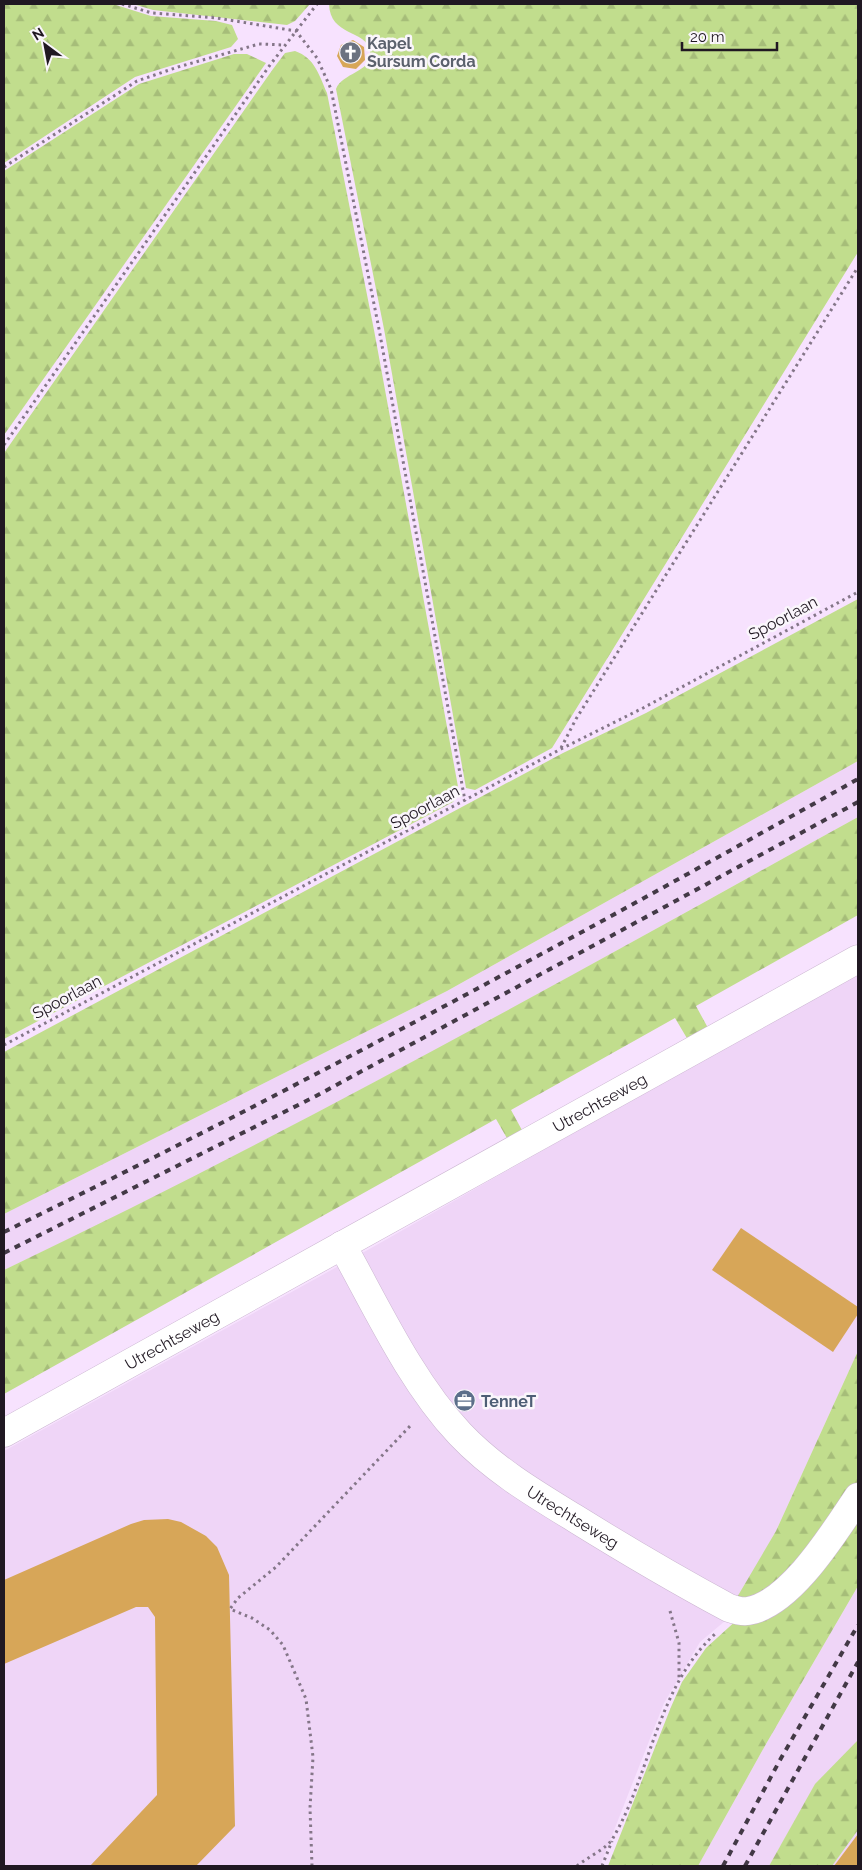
<svg xmlns="http://www.w3.org/2000/svg" width="862" height="1870" font-family="Raleway,sans-serif">
<style>
.built{fill:#efd5f7}
.forest{fill:url(#forest-firs)}
.building{fill:#d7a658}
.lines{fill:none;stroke-linecap:round;stroke-linejoin:round}
.minor-casing{stroke:#cbb6d1;stroke-width:29}
.path{stroke:#847688;stroke-width:3;stroke-dasharray:2.5 4;stroke-linecap:butt}
.minor{stroke:#fff;stroke-width:28}
.rail{stroke:#433946;stroke-width:4;stroke-dasharray:6 6;stroke-linecap:butt}
.labels{text-anchor:middle;dominant-baseline:central;stroke-width:5;stroke-linejoin:round;paint-order:stroke}
.worship-label{font-size:16px;font-weight:bold;fill:#5b616d;stroke:#faf6fb;text-anchor:start}
.street-label{font-size:16px;fill:#201822;stroke:#faf6fb}
.service-label{font-size:16px;font-weight:bold;fill:#4e5e75;stroke:#faf6fb;text-anchor:start}
</style>
<defs>
<pattern id="forest-firs" width="22" height="20" patternUnits="userSpaceOnUse" patternTransform="scale(1.25)"><rect width="22" height="20" fill="#c1dd8d"/><path d="M5 1l3.5 6h-7zM16 11l3.5 6h-7z" fill="#a6bd79"/></pattern>
</defs>
<rect width="100%" height="100%" fill="#f7e2fe"/>
<g class="built">
<path d="M858,761V817L468,1033L147,1202L4,1270V1214L447,991Z"/>
<path d="M858,971V1351L776,1531L725,1621L700,1642L664,1703L600,1866H4V1451L373,1247Z"/>
<path d="M858,1586V1866H782L813,1789L769,1866H698L766,1744Z"/>
</g>
<g class="forest">
<path d="M4,4H113L151,16L216,21L232,25L238,39L231,47L135,77L4,163Z"/>
<path d="M133,4H310L295,21L287,25L153,10Z"/>
<path d="M329,4H858V252L552,748L475,790L466,788L384,329L336,89C343,72 374,72 370,51C366,29 330,37 329,4Z"/>
<path d="M295,51C315,58 319,75 327,93L374,330L459,792L453,802L4,1039V453L273,69L285,53Z"/>
<path d="M234,54H247L266,63L4,435V171L139,84Z"/>
<path d="M858,599V761L447,991L4,1214V1052L563,753L646,713Z"/>
<path d="M858,817V915L696,1006L708,1028L688,1040L675,1018L511,1110L523,1132L508,1140L496,1119L4,1394V1270C295,1131 576,973 858,817Z"/>
<path d="M858,1351V1481L829,1525L785,1581L761,1598L736,1599L776,1531Z"/>
<path d="M858,1510V1586L766,1744L698,1866H608L671,1707L682,1682L706,1648Z"/>
<path d="M858,1740V1830L832,1866H769L815,1784Z"/>
</g>
<g class="building">
<path d="M353,40L364,47L365,60L356,69L343,67L337,56L341,45Z"/>
<path d="M741,1228L858,1307V1314L833,1352L712,1270Z"/>
<path d="M168,1519L181,1522L206,1536L217,1547L229,1575L235,1826L196,1866H90L157,1795L155,1617L148,1607H136L4,1664V1580L131,1524L144,1520Z"/>
<path d="M858,1834V1866H834Z"/>
</g>
<g class="lines">
<defs>
<g id="minor">
<path id="s1" d="M342,1245C377,1308 411,1382 460,1434C493,1469 535,1494 576,1519C626,1550 677,1580 729,1608C735,1610 742,1612 748,1611C791,1604 835,1531 858,1497"/>
<path id="s2" d="M4,1433L858,959"/>
</g>
</defs>
<use href="#minor" class="minor-casing"/>
<g class="path">
<path d="M122,4L152,13L217,18L296,31L317,58L331,89L379,329L465,801"/>
<path d="M4,167L137,81L178,67L259,44L284,45"/>
<path d="M4,445L270,65L317,4"/>
<path d="M561,748L576,719L858,267"/>
<path d="M4,1045L561,749L643,708L858,592"/>
<path d="M670,1611L679,1643V1681"/>
<path d="M312,1866L310,1808L313,1757L306,1699L283,1645L270,1630L252,1618L230,1609L238,1598L276,1567L412,1424"/>
<path d="M577,1866C586,1858 608,1848 613,1838C651,1773 657,1687 715,1634"/>
<path d="M602,1866L612,1841"/>
</g>
<use href="#minor" class="minor"/>
<g class="rail">
<path d="M4,1232C294,1090 577,937 858,779"/>
<path d="M4,1253L316,1096L858,802"/>
<path d="M723,1866L780,1760L858,1625"/>
<path d="M745,1866L858,1662"/>
</g>
</g>
<defs>
<symbol id="church-disc" viewBox="-11 -11 22 22"><circle r="9.5" fill="#6b7280" stroke="#faf6fb"/><path d="M-1.2-6h2.4v3.5h3.3v2.4h-3.3V6h-2.4V-.1h-3.3v-2.4h3.3Z" fill="#fff"/></symbol>
<symbol id="office-disc" viewBox="-11 -11 22 22"><circle r="9.5" fill="#5c6f8a" stroke="#faf6fb"/><path d="M-6-3h4V-5.5h4V-3h4V5H-6ZM-1-4.5V-3h2v-1.5ZM-6 0V1H6V0Z" fill="#fff"/></symbol>
</defs>
<g fill-rule="evenodd">
<use href="#church-disc" x="338" y="40" width="25" height="25"/>
<use href="#office-disc" x="452" y="1388" width="25" height="25"/>
</g>
<g class="labels">
<g class="worship-label">
<text x="367" y="43">Kapel<tspan x="367" dy="18">Sursum Corda</tspan></text>
</g>
<g class="street-label">
<text transform="translate(783 618) rotate(-28)">Spoorlaan</text>
<text transform="translate(425 807) rotate(-28)">Spoorlaan</text>
<text transform="translate(67 997) rotate(-28)">Spoorlaan</text>
<text stroke="none"><textPath href="#s2" startOffset="681">Utrechtseweg</textPath></text>
<text stroke="none"><textPath href="#s2" startOffset="192">Utrechtseweg</textPath></text>
<text stroke="none"><textPath href="#s1" startOffset="364">Utrechtseweg</textPath></text>
</g>
<g class="service-label">
<text x="481" y="1401">TenneT</text>
</g>
</g>
<rect width="862" height="1870" fill="none" stroke="#201822" stroke-width="10"/>
<g transform="translate(45 45) rotate(328)" stroke="#faf6fb" stroke-width="4" paint-order="stroke">
<path d="M0-4L9 19L0 12L-9 19Z" fill="#201822"/>
<text y="-8" font-size="14" font-weight="bold" text-anchor="middle" fill="#201822">N</text>
</g>
<path d="M682 42v8h95v-8" fill="none" stroke="#201822" stroke-width="2.5"/>
<text x="690" y="42" font-size="15" fill="#201822" stroke="#faf6fb" stroke-width="4" paint-order="stroke">20 m</text>
</svg>
